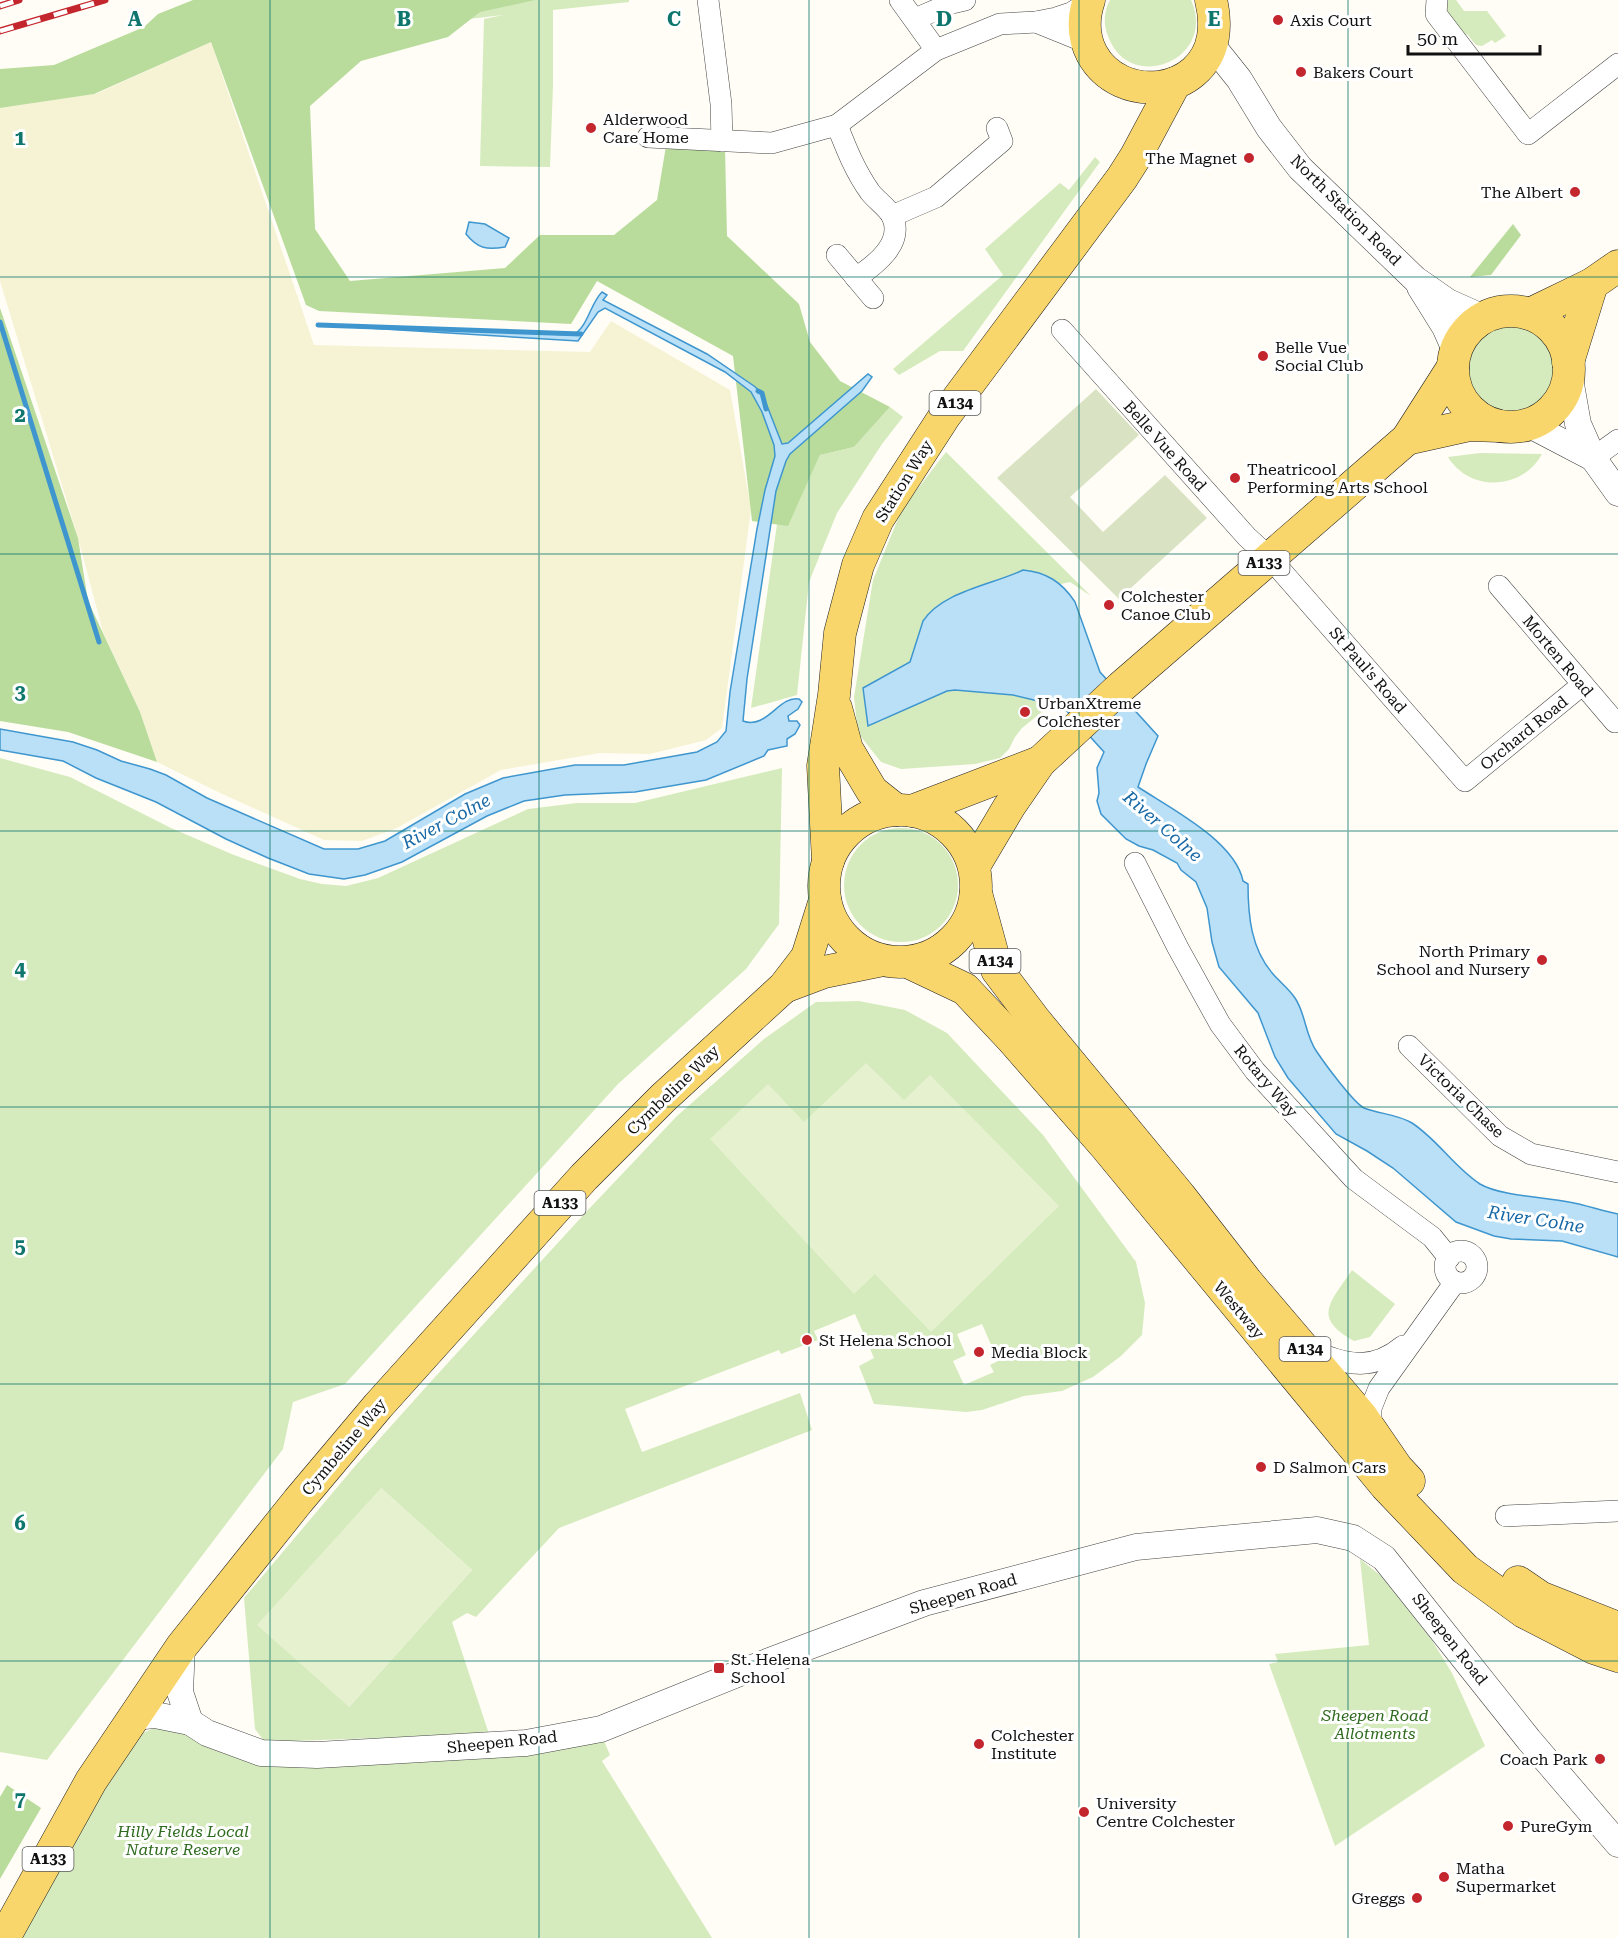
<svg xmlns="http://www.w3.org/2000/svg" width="1618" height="1938" font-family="'Roboto Serif',serif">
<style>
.farmland{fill:#f6f3d4}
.green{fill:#d5ebbd;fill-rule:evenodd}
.forest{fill:#b9dc9c}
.cemetery{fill:#d9e3c4}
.pitch{fill:#e6f2cf}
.water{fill:#b9e0f7;stroke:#3f96cf;stroke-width:1.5}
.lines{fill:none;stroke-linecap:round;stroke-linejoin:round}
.stream{stroke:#3f96cf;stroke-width:5}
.minor-casing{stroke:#444;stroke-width:22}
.tertiary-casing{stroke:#444;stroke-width:27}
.primary-casing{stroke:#222;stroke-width:33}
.minor{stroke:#fff;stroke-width:21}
.tertiary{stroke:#fff;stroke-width:26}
.primary{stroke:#f9d66b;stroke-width:32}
.rail-casing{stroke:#c4262e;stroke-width:7}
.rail{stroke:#fff;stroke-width:4.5;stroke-dasharray:14;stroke-linecap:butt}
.grid{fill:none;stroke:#0f766e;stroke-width:1.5;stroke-opacity:0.55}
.poi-dot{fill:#c4262e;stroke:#fff;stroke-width:2}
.labels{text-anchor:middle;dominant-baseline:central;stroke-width:6;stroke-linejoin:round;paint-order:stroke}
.shield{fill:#fff;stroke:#585858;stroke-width:1.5}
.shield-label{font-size:15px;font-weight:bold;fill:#111}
.poi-label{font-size:16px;fill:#111;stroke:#fff;text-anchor:start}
.street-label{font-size:16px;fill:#111;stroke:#fff}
.park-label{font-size:16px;font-style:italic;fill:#2f6b1f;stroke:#fff}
.water-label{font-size:18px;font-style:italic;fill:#1768a6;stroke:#fff}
.grid-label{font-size:20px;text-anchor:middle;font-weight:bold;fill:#0f766e;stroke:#fff;stroke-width:6;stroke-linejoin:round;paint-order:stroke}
</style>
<rect width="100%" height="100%" fill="#fffdf5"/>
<path class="farmland" d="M211,42L314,345L590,352L611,321L730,390L751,509L722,728L706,740L650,754L600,753L501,770L397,828L362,841L324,840L218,792L157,762L140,712L103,632L78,538L0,281V108L98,93Z"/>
<g class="green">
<path d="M310,0H629V2L553,10V85L550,167L480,166L484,19L503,15L460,20Z"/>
<path d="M1110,0H1191C1218,60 1129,95 1108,36C1103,24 1104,11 1110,0Z"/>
<path d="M1444,0H1456L1464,11H1487L1506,36L1495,43L1492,40L1482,46L1476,45L1467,34L1463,37L1444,12Z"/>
<path d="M1095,157L1100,162L963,351H940L899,375L893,369L1003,275L985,249L1060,183L1069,190Z"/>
<circle cx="1512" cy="369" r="45"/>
<path d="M890,407L903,417L882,444L837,513L809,582L797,695L751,708L777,524L788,525L820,455L854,447Z"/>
<path d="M946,452L1091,596L1070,582L1061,584L1044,574L1023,570L1002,580L971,590L914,655L910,662L863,688L868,725L882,721L896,712L947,691L955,690L1013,695L1052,704L1022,728L1015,737L1009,749L1000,758L975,764L901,769L881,762L858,733L854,697L873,580L902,509Z"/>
<path d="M1480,453L1542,454C1523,490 1470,493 1448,457Z"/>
<path d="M0,758L70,777L171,828L234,855L300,879L322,884L346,886L378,878L528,809L577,803H635L782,768L779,924L746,969L618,1084L345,1384L293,1402L283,1449L47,1760L0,1752Z"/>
<circle cx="901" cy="885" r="57"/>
<path d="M859,1001L905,1010L947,1033L1043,1135L1136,1262L1145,1303L1142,1335L1121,1356L1093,1377L1062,1391L1024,1396L982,1410L966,1412L874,1404L859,1366L874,1358L855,1314L814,1331L818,1340L781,1354L779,1350L625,1409L642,1452L800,1393L812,1430L559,1528L476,1617L467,1613L452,1622L489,1734L265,1742L255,1729L244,1598L356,1465L435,1377L587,1211L677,1116L764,1039L816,1002ZM982,1324L998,1361L990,1365L994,1372L964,1385L953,1361L966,1355L957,1334ZM381,1488L472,1570L349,1707Z"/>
<path d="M1352,1270L1395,1304L1370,1337L1354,1341C1311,1317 1331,1302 1352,1270Z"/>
<path d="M1360,1559L1381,1576L1431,1639L1452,1673L1485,1746L1335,1846L1269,1664L1278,1662L1275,1654L1369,1645Z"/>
<path d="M161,1725L180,1727L213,1746L604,1741L610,1755L602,1761L712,1938H16L127,1745L145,1732Z"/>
</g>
<g class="forest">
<path d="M193,0H535L480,12L448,37L361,61L310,106L315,229L350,281L505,268L540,235H614L657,200L666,146L725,148L727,236L799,304L810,342L840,381L890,407L854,447L820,455L788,526L752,521L733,356L597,281L571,324L319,311L306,305L211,42L94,94L0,108V69L54,65L144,27L158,14Z"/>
<path d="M1513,224L1521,235L1491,275L1470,277Z"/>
<path d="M0,308L78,538L88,601L140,712L157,762L68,732L0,721Z"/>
<path d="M7,1785L41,1808L0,1879V1797Z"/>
</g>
<path class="cemetery" d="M1096,389L1139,435L1070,497L1103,532L1165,475L1207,518L1119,599L997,478Z"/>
<g class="pitch">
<path d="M866,1063L904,1100L930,1075L1059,1206L931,1332L875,1274L854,1294L710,1139L768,1084L804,1122Z"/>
<path d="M381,1488L472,1570L349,1707L257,1625Z"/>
</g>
<g class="water">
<path d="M469,222L485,224L509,238L505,247C487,250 478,249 466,234Z"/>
<path d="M602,292L607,295L603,300L707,354L754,386L762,393L782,444L788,443L868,374L872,377L862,391L790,454L786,461L776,491L747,679L743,721C767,730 779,695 799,699L802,702L798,709L788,716L789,721H797L800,725L795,734L787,739V746L768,750L764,756L706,780L635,792L565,795L524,801L487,816L402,862L365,875L344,879L309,874L268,858L226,839L156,802L96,778L63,761L0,750V729L73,742L97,750L121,761L150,769L166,775L207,798L324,849H358L385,841L465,794L503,778L575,765H624L697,752L717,742L726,731L730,692L757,529L765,490L775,456L774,445L762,412L751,392L725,372L605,308L598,312L578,341L318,325L573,335C588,327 590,304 602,292Z"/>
<path d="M1023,570C1046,572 1062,582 1075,602L1100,672L1158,736L1146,764L1138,787C1170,808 1235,841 1243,881L1248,884C1248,916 1251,949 1273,974C1280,982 1289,989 1295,998C1306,1014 1305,1036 1317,1052C1325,1064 1353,1102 1364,1108C1379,1114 1397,1114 1412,1123C1438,1140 1454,1167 1480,1184C1500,1196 1545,1197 1569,1202C1586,1205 1602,1211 1618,1214V1257L1562,1241L1511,1239L1494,1236L1456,1222L1393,1168L1367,1151L1336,1134L1288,1078L1275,1057L1258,1013L1219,967L1212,942L1207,908L1196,882L1181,870L1177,863L1153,850L1139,846L1126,839L1101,814L1097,801L1099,793L1097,768L1104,752L1063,707L1013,695L955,690L947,691L868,726L863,688L910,662L923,621C943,591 992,585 1023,570Z"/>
</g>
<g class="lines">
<g class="stream">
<path d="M0,322L99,642"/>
<path d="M318,325L581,334"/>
<path d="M758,391L762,393L766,409"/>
</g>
<defs>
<g id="minor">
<path d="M708,0L721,104L722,141"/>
<path d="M900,0L936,50"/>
<path d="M1437,0L1436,14L1528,134L1618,64"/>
<path d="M915,19L952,3L965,0"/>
<path d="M1036,22L1088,43"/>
<path d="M837,125C846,148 855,171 870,192C876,200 887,207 892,216C905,243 875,265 856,278"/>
<path d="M648,137L772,143L837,125L936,50L1000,24L1036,22L1056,18L1071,13L1087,3"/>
<path d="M892,216L936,197L1002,141L997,128"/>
<path d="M837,255L873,298"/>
<path d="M1062,330L1247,537L1270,558L1465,781L1582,685"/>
<path d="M1593,458L1618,440"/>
<path d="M1499,586L1615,722L1618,720"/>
<path d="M1135,863L1178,948L1220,1024L1255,1071L1354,1179L1432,1237L1449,1258"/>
<path d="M1409,1046L1500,1136L1531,1154L1618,1172"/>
<circle cx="1461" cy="1267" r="16"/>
<path d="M1307,1349C1344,1363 1369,1374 1403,1346"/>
<path d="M1371,1431V1408L1379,1388L1455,1282"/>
<path d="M1506,1516L1618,1511"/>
</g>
<g id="tertiary">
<path d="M1211,44L1239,79L1269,128L1300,168L1415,279L1448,302L1484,318"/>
<path d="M1420,287L1445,327L1456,352"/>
<path d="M1569,373L1578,424L1593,458L1618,493"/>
<path d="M1528,424L1593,458"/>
<path d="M182,1646L180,1692L190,1722"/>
<path d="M133,1717L155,1715L190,1722L207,1733L261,1753L317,1755L526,1743L601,1729L767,1662L924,1603L1136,1547L1317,1530L1353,1538L1384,1558L1529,1740L1618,1844"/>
</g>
<g id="primary">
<path d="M1089,0C1083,18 1083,37 1092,54C1120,105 1203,96 1213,37C1215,24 1214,12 1211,0"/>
<circle cx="1511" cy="369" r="58"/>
<path d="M1530,314L1592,284L1618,266"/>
<path d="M1568,362L1592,284"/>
<path d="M1407,439L1470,425L1499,426"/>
<path d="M836,708L847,749L872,791L896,810"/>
<circle cx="900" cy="886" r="76"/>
<path d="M912,811L1040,762"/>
<path d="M828,861L823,766L834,695L840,633L858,565L878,519L944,417L1122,178L1136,156L1175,83"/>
<path d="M974,866L1009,807L1040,762L1121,687L1407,439L1453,367"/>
<path d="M976,893L997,970L1034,1019L1180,1196L1247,1282L1362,1417L1397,1468L1409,1481"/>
<path d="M908,962L965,989L1011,1038L1107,1148L1386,1486L1465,1569L1524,1612L1594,1648L1618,1656"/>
<path d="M784,987L824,972L878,961"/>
<path d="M1518,1582L1540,1597L1618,1628"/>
<path d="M4,1938L91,1781L182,1646L298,1501L378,1406L584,1177L663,1098L784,987L807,957L825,900"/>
</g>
</defs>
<use href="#minor" class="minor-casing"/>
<use href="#tertiary" class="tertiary-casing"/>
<use href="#primary" class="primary-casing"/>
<use href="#minor" class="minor"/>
<use href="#tertiary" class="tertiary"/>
<use href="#primary" class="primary"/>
<defs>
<g id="rail">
<path d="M0,6L19,0"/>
<path d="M0,31L105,0"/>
</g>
</defs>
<use href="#rail" class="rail-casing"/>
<use href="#rail" class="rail"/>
</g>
<path class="grid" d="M270,0V1938M539,0V1938M809,0V1938M1079,0V1938M1348,0V1938M0,277H1618M0,554H1618M0,831H1618M0,1107H1618M0,1384H1618M0,1661H1618"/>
<g class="poi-dot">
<circle cx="1278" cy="20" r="6"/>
<circle cx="1301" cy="72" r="6"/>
<circle cx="591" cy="128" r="6"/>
<circle cx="1249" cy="158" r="6"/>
<circle cx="1575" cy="192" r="6"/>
<circle cx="1263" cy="356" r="6"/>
<circle cx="1235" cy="478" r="6"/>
<circle cx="1109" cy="605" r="6"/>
<circle cx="1025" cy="712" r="6"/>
<circle cx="1542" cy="960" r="6"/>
<circle cx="807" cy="1340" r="6"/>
<circle cx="979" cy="1352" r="6"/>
<circle cx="1261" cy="1467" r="6"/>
<rect x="713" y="1662" width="12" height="12" rx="3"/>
<circle cx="979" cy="1744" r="6"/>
<circle cx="1600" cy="1759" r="6"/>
<circle cx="1084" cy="1812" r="6"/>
<circle cx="1508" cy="1826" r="6"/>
<circle cx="1444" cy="1877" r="6"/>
<circle cx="1417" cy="1898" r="6"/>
</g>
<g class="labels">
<g class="shield">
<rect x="929.5" y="391" width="51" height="24" rx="4.5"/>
<rect x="1238.5" y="551" width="51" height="24" rx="4.5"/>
<rect x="969.5" y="949" width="51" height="24" rx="4.5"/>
<rect x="534.5" y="1191" width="51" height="24" rx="4.5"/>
<rect x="1279.5" y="1337" width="51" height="24" rx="4.5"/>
<rect x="22.5" y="1847" width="51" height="24" rx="4.5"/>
</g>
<g class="shield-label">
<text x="955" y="403">A134</text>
<text x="1264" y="563">A133</text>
<text x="995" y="961">A134</text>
<text x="560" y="1203">A133</text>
<text x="1305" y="1349">A134</text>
<text x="48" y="1859">A133</text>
</g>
<g class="poi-label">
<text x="1290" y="20">Axis Court</text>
<text x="1313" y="72">Bakers Court</text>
<text x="603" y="119">Alderwood<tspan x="603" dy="18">Care Home</tspan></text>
<text x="1237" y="158" text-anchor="end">The Magnet</text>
<text x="1563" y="192" text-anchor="end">The Albert</text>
<text x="1275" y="347">Belle Vue<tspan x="1275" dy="18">Social Club</tspan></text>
<text x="1247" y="469">Theatricool<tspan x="1247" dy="18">Performing Arts School</tspan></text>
<text x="1121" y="596">Colchester<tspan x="1121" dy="18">Canoe Club</tspan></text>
<text x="1037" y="703">UrbanXtreme<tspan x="1037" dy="18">Colchester</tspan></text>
<text x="1530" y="951" text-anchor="end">North Primary<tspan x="1530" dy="18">School and Nursery</tspan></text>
<text x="819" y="1340">St Helena School</text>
<text x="991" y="1352">Media Block</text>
<text x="1273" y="1467">D Salmon Cars</text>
<text x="731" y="1659">St. Helena<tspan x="731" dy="18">School</tspan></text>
<text x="991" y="1735">Colchester<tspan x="991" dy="18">Institute</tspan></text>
<text x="1588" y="1759" text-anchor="end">Coach Park</text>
<text x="1096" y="1803">University<tspan x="1096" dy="18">Centre Colchester</tspan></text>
<text x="1520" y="1826">PureGym</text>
<text x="1456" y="1868">Matha<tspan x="1456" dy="18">Supermarket</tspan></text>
<text x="1405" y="1898" text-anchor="end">Greggs</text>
</g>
<g class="street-label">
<text transform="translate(1346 210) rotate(45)">North Station Road</text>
<text transform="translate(1165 446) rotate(48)">Belle Vue Road</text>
<text transform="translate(904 481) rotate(-58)">Station Way</text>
<text transform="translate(1558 656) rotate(50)">Morten Road</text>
<text transform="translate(1368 670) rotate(49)">St Paul's Road</text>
<text transform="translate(1524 733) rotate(-39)">Orchard Road</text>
<text transform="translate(1266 1081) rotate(50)">Rotary Way</text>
<text transform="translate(673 1090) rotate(-44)">Cymbeline Way</text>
<text transform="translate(1461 1096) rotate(44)">Victoria Chase</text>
<text transform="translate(1239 1310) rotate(50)">Westway</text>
<text transform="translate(344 1447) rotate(-50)">Cymbeline Way</text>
<text transform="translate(963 1594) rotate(-16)">Sheepen Road</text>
<text transform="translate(1450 1639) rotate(52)">Sheepen Road</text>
<text transform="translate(502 1742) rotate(-6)">Sheepen Road</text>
</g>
<g class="park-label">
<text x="1375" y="1715">Sheepen Road<tspan x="1375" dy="18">Allotments</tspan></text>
<text x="183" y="1831">Hilly Fields Local<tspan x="183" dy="18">Nature Reserve</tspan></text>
</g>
<g class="water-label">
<text transform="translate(446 821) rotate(-28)">River Colne</text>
<text transform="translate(1163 826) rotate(41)">River Colne</text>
<text transform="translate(1536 1219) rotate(9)">River Colne</text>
</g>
</g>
<g class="grid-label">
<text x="135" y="26">A</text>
<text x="404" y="26">B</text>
<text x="674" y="26">C</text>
<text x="944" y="26">D</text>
<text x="1214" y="26">E</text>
<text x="20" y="145">1</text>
<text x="20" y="422">2</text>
<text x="20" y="699">3</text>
<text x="20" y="976">4</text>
<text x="20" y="1253">5</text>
<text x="20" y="1530">6</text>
<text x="20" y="1806">7</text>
</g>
<path d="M1408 45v9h132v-9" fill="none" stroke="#111111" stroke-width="3"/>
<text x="1417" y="45" font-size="18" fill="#111111" stroke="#ffffff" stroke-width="4.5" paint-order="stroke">50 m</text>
</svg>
